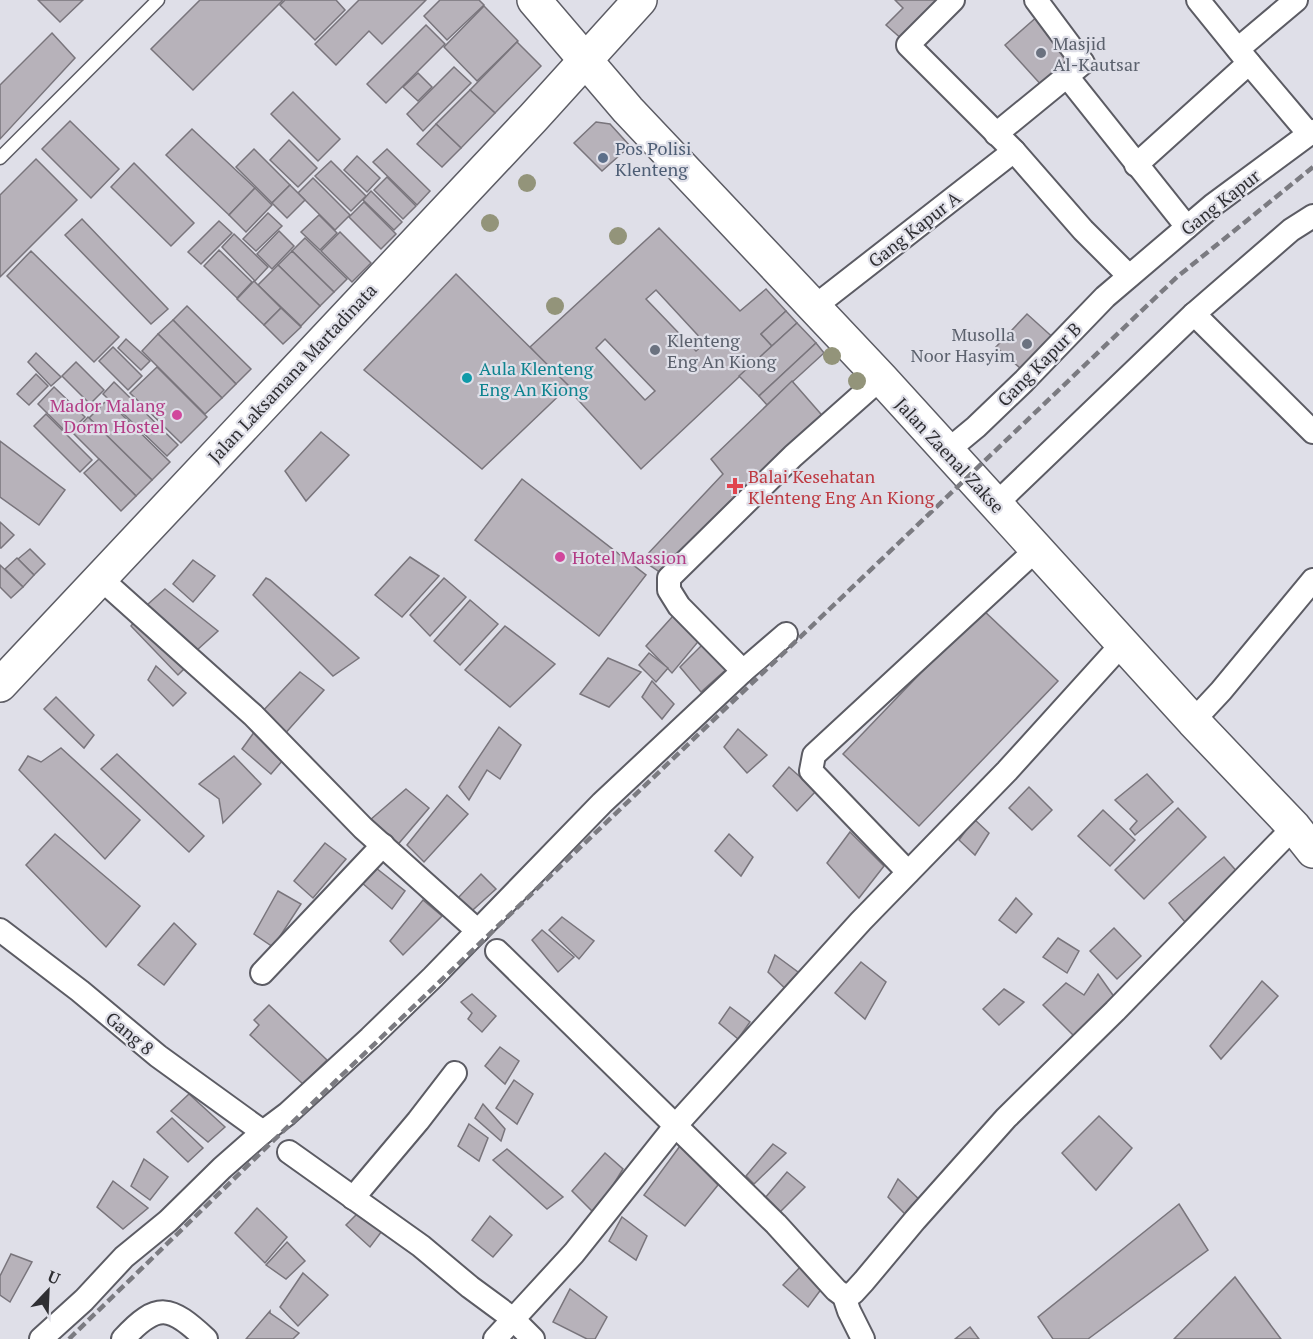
<svg xmlns="http://www.w3.org/2000/svg" width="1313" height="1339" font-family="'PT Serif',serif">
<style>
.building{fill:#b7b2ba;stroke:#79757c;stroke-width:1.5;fill-rule:evenodd}
.lines{fill:none;stroke-linecap:round;stroke-linejoin:round}
.lane-casing{stroke:#5c5c64;stroke-width:15}
.street-casing{stroke:#5c5c64;stroke-width:26}
.primary-casing{stroke:#5c5c64;stroke-width:36}
.highway-casing{stroke:#5c5c64;stroke-width:36}
.lane{stroke:#fff;stroke-width:12}
.street{stroke:#fff;stroke-width:22}
.primary{stroke:#fff;stroke-width:33}
.highway{stroke:#fff;stroke-width:33}
.rail{stroke:#7b7b81;stroke-width:4.5;stroke-dasharray:9 4.5;stroke-linecap:butt}
.tree{fill:#93947a}
.worship-dot{fill:#6b7280;stroke:#dfdfe8;stroke-width:2}
.service-dot{fill:#5c6f8a;stroke:#dfdfe8;stroke-width:2}
.culture-dot{fill:#0f9aa8;stroke:#dfdfe8;stroke-width:2}
.hotel-dot{fill:#d1479c;stroke:#dfdfe8;stroke-width:2}
.health-dot{fill:#e0444e;stroke:#dfdfe8;stroke-width:2}
.labels{text-anchor:middle;dominant-baseline:central;stroke-width:4.5;stroke-linejoin:round;paint-order:stroke}
.worship-label{font-size:18px;fill:#5b616d;stroke:#dfdfe8;text-anchor:start}
.service-label{font-size:18px;fill:#4e5e75;stroke:#dfdfe8;text-anchor:start}
.street-label{font-size:18px;fill:#2f2f33;stroke:#dfdfe8}
.culture-label{font-size:18px;fill:#0d838f;stroke:#dfdfe8;text-anchor:start}
.hotel-label{font-size:18px;fill:#b23c85;stroke:#dfdfe8;text-anchor:end}
.health-label{font-size:18px;fill:#be3a42;stroke:#dfdfe8;text-anchor:start}
</style>
<rect width="100%" height="100%" fill="#dfdfe8"/>
<g class="building">
<path d="M38,0H83L60,22Z"/>
<path d="M200,0H283L193,90L151,49Z"/>
<path d="M285,0H336L345,10L315,40L280,5Z"/>
<path d="M359,0H426L382,44L369,31L336,65L315,44Z"/>
<path d="M440,0H479L484,5L447,40L424,16Z"/>
<path d="M895,0H946L904,41L886,25L903,8Z"/>
<path d="M484,6L518,41L477,81L444,47Z"/>
<path d="M1039,15L1077,62L1044,88L1005,45Z"/>
<path d="M426,25L445,44L386,103L367,84Z"/>
<path d="M52,33L75,58L0,139V85Z"/>
<path d="M517,42L541,66L495,113L470,90Z"/>
<path d="M454,67L471,83L423,131L407,114Z"/>
<path d="M418,73L432,87L418,101L403,87Z"/>
<path d="M470,90L495,113L461,148L436,124Z"/>
<path d="M293,92L340,139L318,161L271,114Z"/>
<path d="M70,121L119,169L91,198L42,149Z"/>
<path d="M596,122L610,124L630,146L602,171L574,143Z"/>
<path d="M436,124L461,148L442,167L417,144Z"/>
<path d="M192,129L255,188L229,215L166,155Z"/>
<path d="M289,140L317,168L298,187L270,160Z"/>
<path d="M254,149L290,185L272,203L236,167Z"/>
<path d="M387,149L430,191L417,205L373,162Z"/>
<path d="M357,156L380,178L367,192L344,170Z"/>
<path d="M36,159L77,200L0,277V195Z"/>
<path d="M331,161L366,196L351,211L315,176Z"/>
<path d="M134,163L194,223L171,246L111,187Z"/>
<path d="M387,177L416,206L403,219L374,190Z"/>
<path d="M313,178L350,215L335,230L298,193Z"/>
<path d="M290,185L305,200L287,218L272,203Z"/>
<path d="M255,188L272,205L246,232L229,215Z"/>
<path d="M371,191L402,222L394,230L363,200Z"/>
<path d="M364,202L396,234L381,249L349,217Z"/>
<path d="M268,213L282,226L256,251L243,239Z"/>
<path d="M319,215L337,233L320,250L301,232Z"/>
<path d="M82,219L168,309L151,324L65,235Z"/>
<path d="M219,221L232,233L201,264L188,252Z"/>
<path d="M659,228L740,311L766,289L786,311L761,334L772,346L641,469L530,347ZM656,290L705,343L696,351L646,299ZM605,339L655,391L645,400L596,348Z"/>
<path d="M279,231L294,246L272,269L257,254Z"/>
<path d="M340,232L371,263L352,282L321,251Z"/>
<path d="M234,234L268,267L255,281L222,247Z"/>
<path d="M305,238L347,279L334,292L292,251Z"/>
<path d="M219,250L252,282L237,298L204,266Z"/>
<path d="M31,251L119,337L94,362L7,276Z"/>
<path d="M292,251L334,292L320,306L278,265Z"/>
<path d="M278,265L320,306L301,326L258,285Z"/>
<path d="M456,274L569,386L482,469L364,370Z"/>
<path d="M254,281L281,308L264,325L237,299Z"/>
<path d="M187,306L251,369L236,384L173,320Z"/>
<path d="M281,308L301,327L283,344L264,325Z"/>
<path d="M786,311L797,323L772,346L761,334Z"/>
<path d="M1027,314L1058,342L1027,374L996,347Z"/>
<path d="M173,320L236,384L222,398L158,334Z"/>
<path d="M797,323L816,343L759,396L739,376Z"/>
<path d="M158,334L222,398L205,414L142,351Z"/>
<path d="M126,339L150,361L141,370L118,348Z"/>
<path d="M816,343L824,353L767,405L759,396Z"/>
<path d="M113,347L142,376L128,390L99,361Z"/>
<path d="M36,353L61,377L51,386L28,362Z"/>
<path d="M76,362L104,390L90,404L62,376Z"/>
<path d="M157,367L207,417L181,443L130,393Z"/>
<path d="M36,374L48,386L29,405L17,394Z"/>
<path d="M792,381L827,421L667,577L642,560L723,474L711,459Z"/>
<path d="M114,382L178,445L167,456L103,394Z"/>
<path d="M54,387L85,417L68,434L38,404Z"/>
<path d="M107,400L170,462L152,480L89,418Z"/>
<path d="M46,414L92,460L80,472L34,426Z"/>
<path d="M88,417L152,480L136,496L73,433Z"/>
<path d="M321,432L349,455L306,501L285,471Z"/>
<path d="M0,441L65,490L39,525L0,497Z"/>
<path d="M99,459L136,496L121,511L84,473Z"/>
<path d="M522,479L646,575L599,636L475,540Z"/>
<path d="M0,522L14,535L1,548H0Z"/>
<path d="M30,549L45,564L34,575L18,559Z"/>
<path d="M410,557L439,576L402,617L375,595Z"/>
<path d="M17,558L34,575L23,587L5,569Z"/>
<path d="M193,560L215,576L193,602L173,584Z"/>
<path d="M0,565L23,587L11,598L0,587Z"/>
<path d="M266,578L270,580L359,658L333,676L253,595Z"/>
<path d="M444,578L466,597L430,636L410,615Z"/>
<path d="M165,589L218,631L197,650L147,605Z"/>
<path d="M470,600L498,624L460,665L434,641Z"/>
<path d="M982,609L1058,681L919,826L843,754Z"/>
<path d="M673,616L702,637L672,673L646,646Z"/>
<path d="M135,621L184,669L178,675L131,626Z"/>
<path d="M505,626L555,664L510,707L465,670Z"/>
<path d="M707,640L730,666L701,692L680,667Z"/>
<path d="M649,653L668,668L656,682L639,665Z"/>
<path d="M608,658L641,672L609,707L580,694Z"/>
<path d="M156,666L186,693L173,706L148,680Z"/>
<path d="M300,672L324,690L282,737L259,715Z"/>
<path d="M652,681L674,704L662,719L642,697Z"/>
<path d="M56,697L94,735L84,748L44,709Z"/>
<path d="M499,727L521,745L500,779L487,770L469,800L459,787Z"/>
<path d="M738,729L767,755L747,773L724,747Z"/>
<path d="M255,731L283,760L271,774L242,749Z"/>
<path d="M61,748L140,820L105,859L19,770L28,756L41,762Z"/>
<path d="M117,754L204,836L189,852L101,769Z"/>
<path d="M234,756L261,784L223,823L219,799L199,784Z"/>
<path d="M789,767L816,791L797,811L773,786Z"/>
<path d="M1147,774L1173,802L1135,835L1130,829L1137,821L1115,800Z"/>
<path d="M1029,787L1052,810L1032,830L1009,808Z"/>
<path d="M406,789L429,808L394,849L370,820Z"/>
<path d="M447,795L468,814L424,862L407,845Z"/>
<path d="M1178,808L1206,837L1144,899L1115,870Z"/>
<path d="M1103,810L1135,840L1110,866L1078,836Z"/>
<path d="M974,819L989,833L975,855L959,840Z"/>
<path d="M850,832L884,866L859,898L827,863Z"/>
<path d="M55,834L140,906L106,947L26,865Z"/>
<path d="M729,834L753,857L741,876L715,851Z"/>
<path d="M325,843L346,859L313,898L294,881Z"/>
<path d="M1224,857L1240,875L1185,922L1169,903Z"/>
<path d="M376,868L405,891L392,909L361,882Z"/>
<path d="M481,874L496,889L465,917L455,901Z"/>
<path d="M278,891L301,904L273,947L254,934Z"/>
<path d="M1016,898L1032,914L1016,933L999,920Z"/>
<path d="M423,900L442,916L403,955L390,941Z"/>
<path d="M562,917L594,941L579,959L549,930Z"/>
<path d="M174,923L196,944L164,985L138,965Z"/>
<path d="M1114,928L1141,956L1117,979L1090,951Z"/>
<path d="M542,930L574,957L558,972L532,940Z"/>
<path d="M1058,938L1079,951L1067,973L1043,957Z"/>
<path d="M775,955L802,975L791,994L768,972Z"/>
<path d="M861,962L886,982L865,1019L835,993Z"/>
<path d="M1098,974L1115,998L1077,1039L1043,1005L1066,983L1084,995Z"/>
<path d="M1262,981L1278,996L1221,1059L1210,1046Z"/>
<path d="M1004,989L1024,1002L999,1025L983,1009Z"/>
<path d="M472,994L496,1016L482,1032L468,1019L472,1013L461,1002Z"/>
<path d="M269,1005L327,1060L303,1084L250,1035L259,1025L254,1020Z"/>
<path d="M730,1007L750,1022L738,1039L719,1023Z"/>
<path d="M500,1047L519,1061L505,1084L485,1066Z"/>
<path d="M514,1080L533,1094L517,1124L496,1108Z"/>
<path d="M189,1094L225,1127L208,1142L171,1111Z"/>
<path d="M483,1104L505,1129L501,1141L475,1118Z"/>
<path d="M1099,1116L1132,1148L1096,1190L1062,1153Z"/>
<path d="M172,1118L203,1148L188,1162L157,1132Z"/>
<path d="M469,1124L488,1138L479,1161L458,1146Z"/>
<path d="M773,1144L786,1153L754,1184L746,1176Z"/>
<path d="M680,1146L718,1185L685,1226L644,1195Z"/>
<path d="M507,1149L563,1197L547,1209L493,1160Z"/>
<path d="M605,1153L623,1169L595,1214L572,1191Z"/>
<path d="M144,1159L168,1177L150,1200L131,1186Z"/>
<path d="M787,1172L805,1187L780,1212L765,1198Z"/>
<path d="M898,1179L925,1205L910,1219L888,1197Z"/>
<path d="M113,1181L148,1208L123,1229L97,1207Z"/>
<path d="M1179,1204L1208,1250L1088,1339H1053L1038,1317Z"/>
<path d="M257,1208L287,1237L265,1263L235,1233Z"/>
<path d="M361,1210L385,1227L370,1247L346,1225Z"/>
<path d="M490,1216L512,1235L493,1257L472,1240Z"/>
<path d="M622,1217L647,1236L636,1260L609,1241Z"/>
<path d="M287,1242L305,1261L286,1279L266,1265Z"/>
<path d="M11,1254L32,1262L10,1302L0,1295V1276Z"/>
<path d="M804,1263L825,1284L808,1307L783,1285Z"/>
<path d="M303,1273L328,1295L298,1326L280,1307Z"/>
<path d="M1235,1277L1281,1339H1174Z"/>
<path d="M570,1289L607,1317L595,1339H587L553,1322Z"/>
<path d="M270,1311V1313L299,1333L293,1339H246Z"/>
<path d="M970,1327L979,1339H955Z"/>
</g>
<g class="lines">
<defs>
<path id="lane" d="M0,158L158,0"/>
<g id="street">
<path d="M953,0L908,45L1014,151L1083,230L1129,276"/>
<path d="M1198,0L1249,63L1309,134"/>
<path d="M1238,49L1296,0"/>
<path d="M1066,75L1187,227"/>
<path d="M996,134L1083,63L1036,0"/>
<path d="M1136,165L1249,63"/>
<path d="M814,307L1014,151"/>
<path d="M1194,314L1313,432"/>
<path d="M947,451L976,427L1024,381L1105,297L1213,205L1313,131"/>
<path d="M996,504L1194,314L1291,230L1313,216"/>
<path d="M100,578L253,715L363,828L478,931"/>
<path d="M743,671L679,606L669,590V578L793,456L881,378"/>
<path d="M1193,721L1221,691L1313,580"/>
<path d="M908,872L811,771L814,755L1037,549"/>
<path d="M0,930L80,991L158,1056L263,1132"/>
<path d="M497,951L776,1224L836,1290L844,1296L849,1311L863,1339"/>
<path d="M262,973L383,845"/>
<path d="M289,1152L421,1246L470,1287L512,1318L533,1339"/>
<path d="M353,1198L418,1121L455,1073"/>
<path d="M844,1296L853,1293L864,1281L915,1220L1006,1118L1115,1011L1294,827"/>
<path d="M41,1339L84,1300L124,1257L168,1221L222,1168L263,1132L287,1114L370,1038L433,977L602,803L743,671L786,634"/>
<path d="M123,1339C158,1301 170,1306 206,1339"/>
<path d="M495,1339L574,1253L676,1125L861,921L1007,771L1123,643"/>
</g>
<path id="primary" d="M534,0L628,110L881,378L1193,721L1294,827L1313,851"/>
<path id="highway" d="M0,685L533,118L640,0"/>
</defs>
<use href="#lane" class="lane-casing"/>
<use href="#street" class="street-casing"/>
<use href="#primary" class="primary-casing"/>
<use href="#highway" class="highway-casing"/>
<use href="#lane" class="lane"/>
<use href="#street" class="street"/>
<use href="#primary" class="primary"/>
<use href="#highway" class="highway"/>
<path class="rail" d="M69,1339L274,1140L1177,277L1313,167"/>
</g>
<g class="tree">
<circle cx="527" cy="183" r="9"/>
<circle cx="490" cy="223" r="9"/>
<circle cx="618" cy="236" r="9"/>
<circle cx="555" cy="306" r="9"/>
<circle cx="832" cy="356" r="9"/>
<circle cx="857" cy="381" r="9"/>
</g>
<g class="worship-dot">
<circle cx="1041" cy="53" r="6"/>
<circle cx="1027" cy="344" r="6"/>
<circle cx="655" cy="350" r="6"/>
</g>
<circle class="service-dot" cx="603" cy="158" r="6"/>
<circle class="culture-dot" cx="467" cy="378" r="6"/>
<g class="hotel-dot">
<circle cx="177" cy="415" r="6"/>
<circle cx="560" cy="557" r="6"/>
</g>
<path class="health-dot" d="M732 477h6v6h6v6h-6v6h-6v-6h-6v-6h6z"/>
<g class="labels">
<g class="worship-label">
<text x="1053" y="43">Masjid<tspan x="1053" dy="21">Al-Kautsar</tspan></text>
<text x="1015" y="334" text-anchor="end">Musolla<tspan x="1015" dy="21">Noor Hasyim</tspan></text>
<text x="667" y="340">Klenteng<tspan x="667" dy="21">Eng An Kiong</tspan></text>
</g>
<g class="service-label">
<text x="615" y="148">Pos Polisi<tspan x="615" dy="21">Klenteng</tspan></text>
</g>
<g class="street-label">
<text transform="translate(1220 202) rotate(-38)">Gang Kapur</text>
<text transform="translate(914 229) rotate(-38)">Gang Kapur A</text>
<text transform="translate(1039 364) rotate(-45)">Gang Kapur B</text>
<text transform="translate(292 373) rotate(-47)">Jalan Laksamana Martadinata</text>
<text transform="translate(950 455) rotate(47)">Jalan Zaenal Zakse</text>
<text transform="translate(130 1033) rotate(40)">Gang 8</text>
</g>
<g class="culture-label">
<text x="479" y="368">Aula Klenteng<tspan x="479" dy="21">Eng An Kiong</tspan></text>
</g>
<g class="hotel-label">
<text x="165" y="405">Mador Malang<tspan x="165" dy="21">Dorm Hostel</tspan></text>
<text x="572" y="557" text-anchor="start">Hotel Massion</text>
</g>
<g class="health-label">
<text x="748" y="476">Balai Kesehatan<tspan x="748" dy="21">Klenteng Eng An Kiong</tspan></text>
</g>
</g>
<g transform="translate(48 1291) rotate(23)" stroke="#dfdfe8" stroke-width="4.5" paint-order="stroke">
<path d="M0-4.5L10 22L0 15L-10 22Z" fill="#2f2f33"/>
<text y="-9" font-size="16" font-weight="bold" text-anchor="middle" fill="#2f2f33">U</text>
</g>
</svg>
